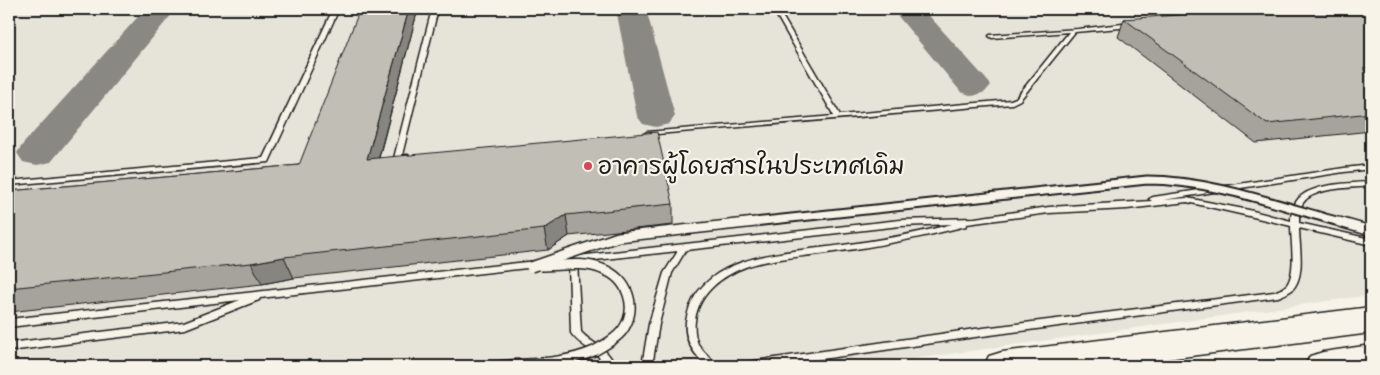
<svg xmlns="http://www.w3.org/2000/svg" width="1380" height="375" font-family="Caveat,'Playpen Sans Thai',sans-serif">
<style>
.built{fill:#e6e3d9}
.lines{fill:none;stroke-linecap:round;stroke-linejoin:round}
.taxiway{fill:#8a8882;fill-rule:evenodd}
.lane-casing{stroke:#1c1c1c;stroke-width:3}
.highway-casing{stroke:#1c1c1c;stroke-width:3}
.lane{fill:#f7f3e8;fill-rule:evenodd}
.highway{fill:#f7f3e8;fill-rule:evenodd}
.lane-bridge-far1-casing{stroke:#1c1c1c;stroke-width:11;stroke-linecap:butt}
.lane-bridge-casing{stroke:#1c1c1c;stroke-width:12;stroke-linecap:butt}
.lane-bridge-far1{stroke:#f7f3e8;stroke-width:7}
.lane-bridge{stroke:#f7f3e8;stroke-width:9}
.wall{fill:#a5a39c;stroke:#1c1c1c}
.shaded-wall{fill:#86857f;stroke:#1c1c1c}
.building{fill:#c0beb5;stroke:#1c1c1c}
.poi-dot{fill:#d1495b;stroke:#f7f3e8;stroke-width:2}
.labels{text-anchor:middle;dominant-baseline:central;stroke-width:4.5;stroke-linejoin:round;paint-order:stroke}
.poi-label{font-size:24px;fill:#1c1c1c;stroke:#f7f3e8;text-anchor:start}
</style>
<rect width="100%" height="100%" fill="#f7f3e8"/>
<filter id="ink" filterUnits="userSpaceOnUse"><feTurbulence type="fractalNoise" baseFrequency=".02" numOctaves="2"/><feDisplacementMap in="SourceGraphic" scale="10" xChannelSelector="R" yChannelSelector="G"/><feConvolveMatrix kernelMatrix="1 2 1 2 8 2 1 2 1" color-interpolation-filters="sRGB"/></filter>
<g filter="url(#ink)">
<path class="built" d="M9,9H1371V295L863,366H9Z"/>
<g class="lines">
<g class="taxiway">
<path d="M145,9H176L51,162L37,165L23,162L17,153L23,144Z"/>
<path d="M616,9H646L675,116L669,124L656,127L643,124L637,116Z"/>
<path d="M892,9H923L985,78L991,85L985,92L973,96L961,92Z"/>
</g>
<defs>
<g id="lane">
<path d="M333,9H339L269,162L9,185V181L263,158Z"/>
<path d="M432,9H438L402,155H408L409,157L408,159L398,160L394,158Z"/>
<path d="M773,9H778L840,115L1011,100L1016,98L1069,32L992,38L989,36L990,35L1078,29L1131,23L1134,25L1131,27L1075,32L1020,100L1012,104L645,135L644,134L647,132L834,116Z"/>
<path d="M1371,165V169L1344,172L1163,200L1187,198L1249,210L1291,221C1291,214 1292,207 1296,202C1307,183 1352,183 1371,182V186C1354,188 1313,187 1303,203C1299,209 1299,216 1299,223L1371,239V245L1299,228C1299,246 1306,276 1292,290C1288,293 1283,295 1278,297L975,337L773,366H743L745,363L748,362L975,329L1274,292C1279,290 1285,288 1288,283C1296,269 1291,242 1291,226L1249,216L1187,202L1127,209L1049,213L967,224L966,226C920,238 874,247 827,253C801,257 773,258 748,266C723,275 698,293 695,321C694,329 695,337 698,344C703,352 710,358 716,363L718,366H707C692,353 682,336 687,316C703,251 791,253 843,245C880,240 916,234 952,224L900,226L686,250L672,273L659,324L652,366H642L649,324L664,273L678,251L577,262L581,332C593,345 608,347 615,366H605C599,351 580,347 571,333L569,263H557L556,261L557,259L560,258L900,220L975,218L1049,207L1152,201L1149,199L1153,197L1344,168Z"/>
<path d="M536,261L539,262L540,264L539,266L536,267L260,298L259,300L185,329L9,351V343L184,322L240,300L9,327V319Z"/>
</g>
<g id="highway">
<path d="M1371,307V333L1112,366H984L989,356L1002,352Z"/>
<path d="M1371,345V366H1305L1310,356L1323,352Z"/>
</g>
</defs>
<use href="#lane" class="lane-casing"/>
<use href="#highway" class="highway-casing"/>
<use href="#lane" class="lane"/>
<use href="#highway" class="highway"/>
<defs>
<path id="lane-bridge-far1" d="M744,223L1147,180C1212,180 1281,206 1343,223"/>
<g id="lane-bridge">
<path d="M1339,222L1371,231"/>
<path d="M531,267L618,237L756,222"/>
<path d="M499,366C530,363 565,364 594,351C603,346 615,340 622,331C639,308 628,278 602,269C583,261 561,266 541,266"/>
</g>
</defs>
<use href="#lane-bridge-far1" class="lane-bridge-far1-casing"/>
<use href="#lane-bridge" class="lane-bridge-casing"/>
<use href="#lane-bridge-far1" class="lane-bridge-far1"/>
<use href="#lane-bridge" class="lane-bridge"/>
</g>
<g class="wall">
<path d="M418,9L379,158L673,204V225L569,236L548,250L294,278L262,284L9,312V191L299,165Z"/>
<path d="M1371,9V131L1256,143L1118,37L1124,19Z"/>
</g>
<g class="shaded-wall">
<path d="M409,9H418L373,179L367,159Z"/>
<path d="M566,215L569,236L548,250L544,229Z"/>
<path d="M284,257L294,278L262,284L251,263Z"/>
</g>
<g class="building">
<path d="M360,9H409L367,159L657,132L673,204L566,215L544,229L284,257L251,263L9,288V191L299,165Z"/>
<path d="M1254,9H1371V113L1267,124L1124,19Z"/>
</g>
</g>
<circle class="poi-dot" cx="588" cy="166" r="5"/>
<g class="labels">
<g class="poi-label">
<text x="598" y="166">อาคารผู้โดยสารในประเทศเดิม</text>
</g>
</g>
<rect width="1380" height="375" fill="none" stroke="#f7f3e8" stroke-width="30"/>
<rect x="15" y="15" width="1350" height="345" fill="none" stroke="#1c1c1c" stroke-width="2" filter="url(#ink)"/>
</svg>
